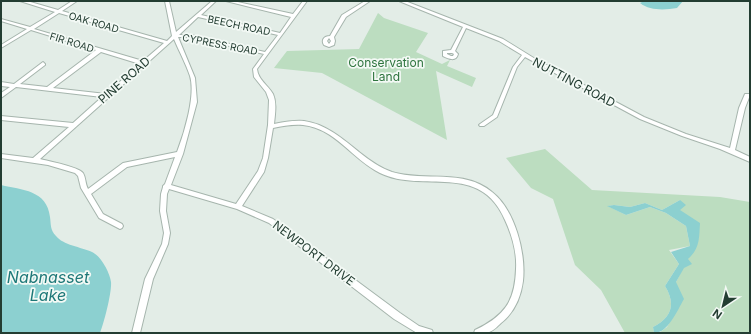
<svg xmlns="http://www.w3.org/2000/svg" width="751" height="334" font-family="Inter,sans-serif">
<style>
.green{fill:#bcddc0}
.water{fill:#8cd0d0}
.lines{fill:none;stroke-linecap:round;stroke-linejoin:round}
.minor-casing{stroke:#a6b5ad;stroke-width:2}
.minor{fill:#fff;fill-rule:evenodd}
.labels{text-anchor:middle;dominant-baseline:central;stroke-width:3.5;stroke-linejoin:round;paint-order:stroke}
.far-street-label{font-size:10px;fill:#233d32;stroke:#f3f9f5}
.park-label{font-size:12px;fill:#2e743e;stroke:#f3f9f5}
.street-label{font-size:12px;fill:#233d32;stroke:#f3f9f5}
.near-water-label{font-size:16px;font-style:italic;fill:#1e7878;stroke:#f3f9f5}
</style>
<rect width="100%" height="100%" fill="#e3ede7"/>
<g class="green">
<path d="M378,13L384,18L428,33L416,52L442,64L450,60L447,66L476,78L472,87L436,71L447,140L322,73L274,68L287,51L359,49Z"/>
<path d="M545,149L592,190L720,197L750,202V333H659L667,327L674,315L676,282L699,237L679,210L680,200L662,210L645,203L630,207L614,205L608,206L626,215L650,207L666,213L686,226L690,246L669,250L679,264L665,286C676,304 672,317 653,327L654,333H625L601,290L575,265L553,199L531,188L506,158Z"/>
</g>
<g class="water">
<path d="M644,1H683L677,8C665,10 650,11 640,3Z"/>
<path d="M1,185C22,190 47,190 50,217C51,224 50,230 56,236C63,245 81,247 92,252C101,256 110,273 111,282C112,292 104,323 100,333H1Z"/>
<path d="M680,200L686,205L680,210L700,223C699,239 700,248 688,259L692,264L684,268L676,282L684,299C677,311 668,333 654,333L653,327C672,317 676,304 665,286L679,264L671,252L690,246L686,226L666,213L650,207L626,215L607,206L614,205L630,207L645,203L662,210Z"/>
</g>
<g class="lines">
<defs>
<g id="minor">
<path d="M20,1H27L58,10L72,1H77L62,11L167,41L172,36L165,1H169L176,32L212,1H216L201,15L280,33L291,17L226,1H233L293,14L303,1H307L257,69C258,80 268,85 273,94C277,103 275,114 274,124C284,122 294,120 304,121C326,124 343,139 359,152C369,160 380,168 392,172C425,182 463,168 492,192C515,210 526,253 523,281C521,297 514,313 501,323C497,327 492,332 486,333C483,334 478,333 474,333L475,330C504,316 515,302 516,269C517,253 512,235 505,220C480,161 423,194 380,173C353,160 335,128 303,125C293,124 283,126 273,128L268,158L264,172L242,206L273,219L400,313L419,326L432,330L433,333H417L394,319L269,223L237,209L169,189L167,194L166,211L170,233L168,244L153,279L140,333H132L145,279L162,244L164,233L160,211L161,194L163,187V186L165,184L175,157L127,167L91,194L103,214L122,224L123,226L122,228L120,229L99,218L81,188L78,176L75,173L48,165L1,158V154L33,158L69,127L1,120V116L73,123L102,97L16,87L1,98V93L10,87L1,86V82L14,84L43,62L45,64V65L20,84L47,87L96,50L31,30L1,48V45L27,29L1,21V19L30,27L55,12ZM59,13L164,43L143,61L34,29ZM198,17L278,35L265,52L191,35H179ZM178,37H191L264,54L253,69L254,77L266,92L269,100L268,125L263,158L258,171L236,204L171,185L183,154L197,102L195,78ZM174,39C179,51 186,64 190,76C196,95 184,134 177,152L123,163L88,189C85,184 86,178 83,173C79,167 48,161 40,159ZM101,52L140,64L106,94L53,88Z"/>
<path d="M365,1H370L346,17L334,37L335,41L334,45L329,47L324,45C321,40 324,36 330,36L342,15ZM329,38L331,41L329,44L327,41Z"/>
<path d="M399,1H405L503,39L537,60L644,117L686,134L730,148L739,108L745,94H749L750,95L745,108L735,150L750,157V162L720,149L682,136L640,119L525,57L517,67L497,117L484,126H480L479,125L480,124L493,115L513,67L522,55L499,41L466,28L455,51L458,54C456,62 449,59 443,56V51L451,50L463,27ZM447,53H452L454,54L453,56H451L447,54Z"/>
</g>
</defs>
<use href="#minor" class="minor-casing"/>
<use href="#minor" class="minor"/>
</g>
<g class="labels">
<g class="far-street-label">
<text transform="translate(94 22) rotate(16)">OAK ROAD</text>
<text transform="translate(239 25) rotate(12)">BEECH ROAD</text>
<text transform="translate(72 42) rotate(17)">FIR ROAD</text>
<text transform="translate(220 44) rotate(11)">CYPRESS ROAD</text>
</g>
<g class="park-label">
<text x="386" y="62">Conservation<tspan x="386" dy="14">Land</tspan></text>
</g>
<g class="street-label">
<text transform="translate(124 80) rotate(-41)">PINE ROAD</text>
<text transform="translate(574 82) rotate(28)">NUTTING ROAD</text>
<text transform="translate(314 253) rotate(37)">NEWPORT DRIVE</text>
</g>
<g class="near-water-label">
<text x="48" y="277">Nabnasset<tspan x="48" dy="18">Lake</tspan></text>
</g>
</g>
<rect width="751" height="334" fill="none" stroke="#233d32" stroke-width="4"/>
<g transform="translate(723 306) rotate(215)" stroke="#f3f9f5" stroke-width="3" paint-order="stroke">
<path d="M0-3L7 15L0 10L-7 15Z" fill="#233d32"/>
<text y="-6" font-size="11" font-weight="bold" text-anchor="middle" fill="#233d32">N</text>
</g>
</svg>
